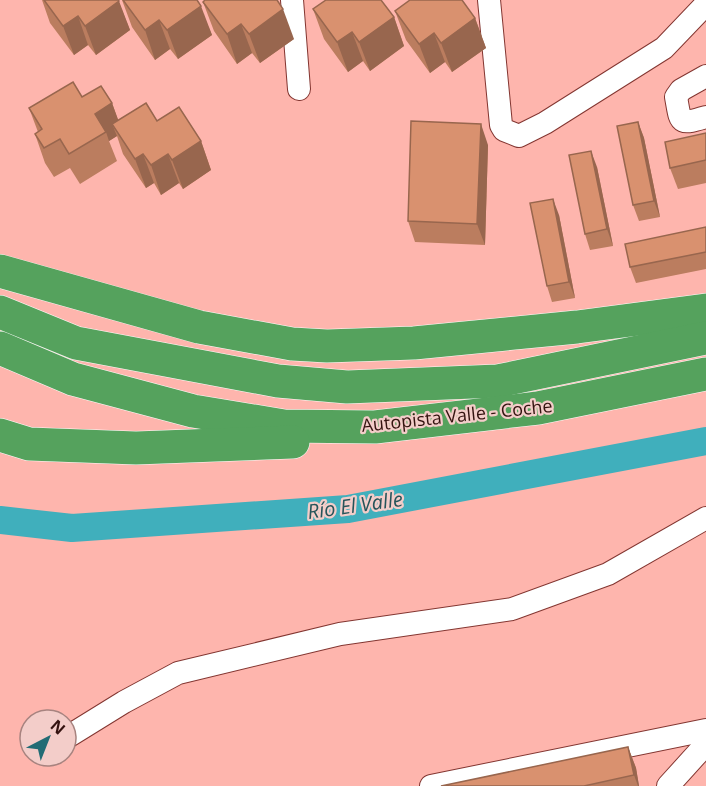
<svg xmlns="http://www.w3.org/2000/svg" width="706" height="786" font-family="'Open Sans',sans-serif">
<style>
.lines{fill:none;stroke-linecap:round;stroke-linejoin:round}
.river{stroke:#40afbc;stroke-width:28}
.minor-casing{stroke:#833631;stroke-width:24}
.highway-casing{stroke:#fff;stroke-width:34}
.minor{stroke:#fff;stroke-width:22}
.highway{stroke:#55a25d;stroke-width:33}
.wall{fill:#bb7d5f}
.shaded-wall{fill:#98664e}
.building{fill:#d9916f;stroke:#98664e;stroke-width:1.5}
.labels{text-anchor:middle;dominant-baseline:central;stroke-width:4.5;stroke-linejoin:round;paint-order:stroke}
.street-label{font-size:18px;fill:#341310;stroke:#f3cdc9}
.water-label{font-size:20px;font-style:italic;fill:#25545a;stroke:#f3cdc9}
</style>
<rect width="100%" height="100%" fill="#feb5ad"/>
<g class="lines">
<path class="river" d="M0,520L72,528L348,509L706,441"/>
<defs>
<g id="minor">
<path d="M292,0L299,89"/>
<path d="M489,0L501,125L504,130L519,136L545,123L664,48L706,4"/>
<path d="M706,76L681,90L676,97C681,124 678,125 706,117"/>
<path d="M69,736L124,702L178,673L340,634L512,609L608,574L706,518"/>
<path d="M431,786L706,730"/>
<path d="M668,786L706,744"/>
</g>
<g id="highway">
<path d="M0,271L199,327L292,344L327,346L414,343L577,327L706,310"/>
<path d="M0,312L76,343L278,381L347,387L498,381L706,338"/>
<path d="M0,348L73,379L193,411L284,426L375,427L538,408L706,374"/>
<path d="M0,435L29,444L136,448L293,442"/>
</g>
</defs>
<use href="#minor" class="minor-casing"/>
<use href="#highway" class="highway-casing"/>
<use href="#minor" class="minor"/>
<use href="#highway" class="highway"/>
</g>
<g class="wall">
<path d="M42,0H118L130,30L96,55L88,45L74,55L50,23Z"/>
<path d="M122,0H197L212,35L178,59L170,49L155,60L132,27Z"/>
<path d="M203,2L294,39L260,63L252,53L237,64L214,31Z"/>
<path d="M313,9L394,17L404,46L370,71L363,61L348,72L324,39Z"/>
<path d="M395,11L475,18L486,48L452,72L445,62L430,73L406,40Z"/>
<path d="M82,97L112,103L118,120L157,121L201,141L211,170L183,189L179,183L161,195L154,183L146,188L123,154L117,136L109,141L117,161L80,184L70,168L54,177L45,163L35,134L38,132L29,108Z"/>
<path d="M638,122L644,138L660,217L639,221L633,205Z"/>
<path d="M706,133V183L678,189L670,168Z"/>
<path d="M488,145L485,245L415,242L408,221Z"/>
<path d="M597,167L613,246L590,250L585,234Z"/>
<path d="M559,215L575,298L552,302L547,286Z"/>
<path d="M706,227V269L636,283L630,267Z"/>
<path d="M628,747L636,768L639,786H441Z"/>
</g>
<g class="shaded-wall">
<path d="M119,1L130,30L96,55L85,26Z"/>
<path d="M201,6L212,35L178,59L167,30Z"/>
<path d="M283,9L294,39L260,63L249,34Z"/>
<path d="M78,16L88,45L74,55L63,26Z"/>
<path d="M394,17L404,46L370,71L359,42Z"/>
<path d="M475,18L486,48L452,72L441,43Z"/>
<path d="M159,20L170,49L155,60L145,30Z"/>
<path d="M241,24L252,53L237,64L227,34Z"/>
<path d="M352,32L363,61L348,72L337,42Z"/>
<path d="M434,33L445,62L430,73L419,44Z"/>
<path d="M112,103L123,133L112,124L117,136L109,141L106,132L95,114Z"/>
<path d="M638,122L644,138L660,217L654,201Z"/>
<path d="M481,124L488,145L485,245L477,224Z"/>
<path d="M201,141L211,170L183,189L172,160Z"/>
<path d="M591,151L597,167L613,246L607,229Z"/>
<path d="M143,154L154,183L146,188L135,159Z"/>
<path d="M168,154L179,183L161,195L151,165Z"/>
<path d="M553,199L559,215L575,298L569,282Z"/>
<path d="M628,747L636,768L639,786H638L634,775Z"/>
</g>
<g class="building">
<path d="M44,0H118L119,1L85,26L78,16L63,26Z"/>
<path d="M123,0H197L201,6L167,30L159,20L145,30Z"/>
<path d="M205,0H277L283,9L249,34L241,24L227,34L203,2Z"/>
<path d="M326,0H381L394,17L359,42L352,32L337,42L313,9Z"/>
<path d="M410,0H462L475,18L441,43L434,33L419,44L395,11Z"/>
<path d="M73,82L82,97L101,86L112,103L95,114L106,132L69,154L60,139L44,148L35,134L42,129L29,108Z"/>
<path d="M146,103L157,121L179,107L201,141L172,160L168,154L151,165L143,154L135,159L112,124Z"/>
<path d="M411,121L481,124L477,224L408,221Z"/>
<path d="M638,122L654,201L633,205L617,126Z"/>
<path d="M706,133V160L670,168L665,142Z"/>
<path d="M591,151L607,229L585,234L569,155Z"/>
<path d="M553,199L569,282L547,286L530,203Z"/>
<path d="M706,227V252L630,267L625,244Z"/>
<path d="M628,747L634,775L584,786H441Z"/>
</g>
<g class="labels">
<g class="street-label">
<text transform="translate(457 415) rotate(-6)">Autopista Valle - Coche</text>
</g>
<g class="water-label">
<text transform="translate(355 505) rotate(-8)">Río El Valle</text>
</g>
</g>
<g transform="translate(48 738) rotate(42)"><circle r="28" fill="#f3cdc9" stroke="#a7837f" stroke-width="1.5"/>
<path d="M0-4.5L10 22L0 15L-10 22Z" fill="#226c75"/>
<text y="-9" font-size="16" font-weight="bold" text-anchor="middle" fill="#341310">N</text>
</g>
</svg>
